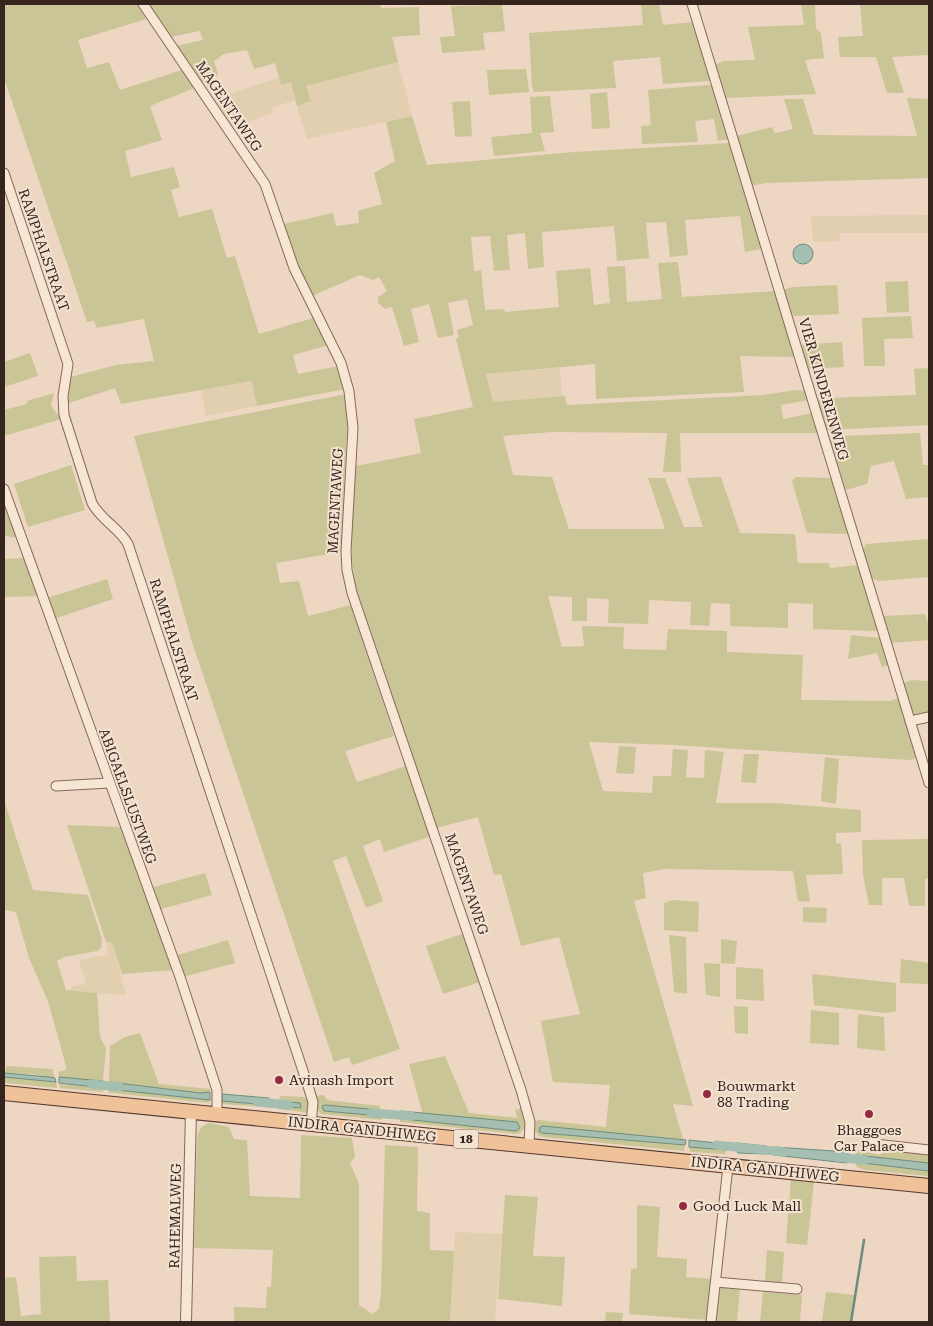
<svg xmlns="http://www.w3.org/2000/svg" width="933" height="1326" font-family="'Roboto Serif',serif">
<style>
.farmland{fill:#e2cfaf}
.green{fill:#cac596}
.water{fill:#a4bfb1;stroke:#6c8d7d}
.lines{fill:none;stroke-linecap:round;stroke-linejoin:round}
.stream{stroke:#6c8d7d;stroke-width:2.5}
.canal{stroke:#a4bfb1;stroke-width:9}
.minor-casing{stroke:#86675a;stroke-width:11}
.tertiary-casing{stroke:#86675a;stroke-width:12}
.primary-casing{stroke:#54372e;stroke-width:16}
.minor{stroke:#f8e6d5;stroke-width:9}
.tertiary{stroke:#f8e6d5;stroke-width:10}
.primary{stroke:#f0c29a;stroke-width:14}
.poi-dot{fill:#942b43;stroke:#f4e2d1;stroke-width:2}
.labels{text-anchor:middle;dominant-baseline:central;stroke-width:4;stroke-linejoin:round;paint-order:stroke}
.shield{fill:#f4e2d1;stroke:#6f5d54;stroke-width:1}
.shield-label{font-size:12px;font-weight:bold;fill:#36241e}
.street-label{font-size:14px;fill:#36241e;stroke:#f4e2d1}
.poi-label{font-size:14px;fill:#36241e;stroke:#f4e2d1;text-anchor:start}
</style>
<rect width="100%" height="100%" fill="#edd6c2"/>
<g class="farmland">
<path d="M398,62L412,116L307,139L297,106L311,101L306,86Z"/>
<path d="M279,78L281,85L291,82L295,100L271,108L273,113L231,128L212,99Z"/>
<path d="M929,215V233H840V241L813,242L811,216Z"/>
<path d="M560,368L562,396L493,402L486,374Z"/>
<path d="M253,381L257,406L206,416L201,390Z"/>
<path d="M106,942H112L126,995L71,991V987L86,983L79,960L108,955Z"/>
<path d="M455,1232L502,1234L495,1322H450Z"/>
</g>
<g class="green">
<path d="M4,4H137L146,19L78,40L87,68L109,62L120,90L182,70L194,88L150,106L162,140L125,151L131,177L174,167L180,187L171,190L179,217L212,209L227,258L235,256L259,334L313,318L329,345L293,355L298,374L338,366L345,389L257,406L252,381L121,404L115,388L66,404L71,377L116,365L154,361L144,319L97,328L94,321L87,322L4,78Z"/>
<path d="M148,4H379L382,8L419,7L420,35L392,37L398,62L306,86L311,101L297,106L291,82L281,85L275,63L254,69L247,50L224,54L214,61L218,75L200,83L176,46L203,40L200,31L170,37Z"/>
<path d="M641,4H659L663,25L694,22L711,79L709,81L663,84L660,57L613,61L616,88L534,92L532,86L529,33L643,25Z"/>
<path d="M801,4H815L816,28L821,33L824,58L805,60L816,94L726,98L714,65L724,61L755,60L748,27L804,25Z"/>
<path d="M860,4H929V55L892,57L904,93H887L876,57H840L838,37L863,36Z"/>
<path d="M502,5L505,31L483,33L485,50L442,53L440,37L455,36L451,6Z"/>
<path d="M526,69L529,92L489,95L487,70Z"/>
<path d="M709,85L714,87L729,139L718,141L714,119L695,121L698,142L642,144L641,126L651,125L648,90Z"/>
<path d="M607,92L610,128L592,129L590,94Z"/>
<path d="M550,96L554,132L540,133L545,151L494,156L491,137L532,133L530,97Z"/>
<path d="M907,98L929,99V178L765,183L752,186L737,136L772,127L775,133L793,129L784,99H803L814,135L917,136Z"/>
<path d="M470,101L472,136L455,137L452,102Z"/>
<path d="M412,116L427,165L574,152L730,143L762,248L760,249L745,252L740,216L685,220L688,255L670,257L666,222L646,223L649,258L617,261L614,226L542,232L544,267L528,269L525,233L507,235L510,270L494,271L490,236L471,237L474,271L481,270L485,310L504,309L505,312L559,307L556,271L590,268L594,305L610,303L607,267L625,266L627,302L662,299L658,263L678,262L682,297L776,291L796,357L740,356L744,392L596,399L595,364L486,374L493,402L565,396L567,405L763,395L797,390L804,391L809,400L781,405L783,419L812,413L818,433H680L681,472H663L667,433L551,432L503,436L513,475L552,477L569,529H665L648,478H665L684,527H703L687,478L721,477L740,533L795,534L798,563H828L830,568L858,565L878,630L875,631L813,629V604L788,603V628L730,626V604L711,603L709,626L690,625L691,602L649,600L648,624L608,623L609,599L587,598V621H572V597L548,596L562,647L584,646L582,626L624,627L623,649L666,650L668,629L727,631V652L803,655L801,700L890,701L899,698L917,758L910,760L674,745L589,742L603,791L652,793L653,776H671L673,749L688,750L686,777L704,778L705,750L724,752L716,803H774L861,810V832L836,833V843L841,844L843,874L806,875L810,902L798,901L793,871L665,869L643,873L646,898L634,901L693,1106L673,1104L683,1139L540,1127L685,1145L684,1151L544,1137L539,1136L535,1131L536,1121L539,1120L606,1127L610,1085L553,1082L541,1021L580,1014L559,937L521,946L501,874L494,875L478,817L437,828L357,592C347,550 353,508 356,466L421,453L414,419L473,407L456,339L459,337L457,330L473,325L467,299L448,303L454,335L438,338L429,304L411,309L419,342L404,346L392,307L385,309L378,303V297L387,291L379,277L373,280L360,275L312,296L295,264L284,224L333,213L336,226L359,223L358,211L382,204L374,173L395,161L386,122Z"/>
<path d="M908,281L909,312L887,313L885,282Z"/>
<path d="M837,285L839,314L794,316L790,312L783,290L792,287Z"/>
<path d="M911,316L913,338L884,339L885,366H864L862,318Z"/>
<path d="M842,342L844,367L807,369L800,345Z"/>
<path d="M30,353L38,376L4,387V362Z"/>
<path d="M929,368V425L826,430L816,400L825,398L916,395L914,369Z"/>
<path d="M54,393L51,406L61,419L4,436V410L27,404V401Z"/>
<path d="M346,394L348,415L340,552L276,563L280,583L299,581L308,616L351,605L394,736L345,751L357,782L406,766L431,836L384,852L380,839L363,846L383,901L366,908L346,856L333,861L400,1049L352,1065L349,1057L334,1062L192,642L134,436Z"/>
<path d="M920,433L923,465H929V507L928,497L906,499L894,461L871,466L867,484L846,490L830,441L842,436Z"/>
<path d="M71,465L85,510L28,527L14,484Z"/>
<path d="M796,477L831,478L850,534L807,533L792,481Z"/>
<path d="M4,501L18,538L4,536Z"/>
<path d="M929,539V577L879,581L871,578L863,550L866,544Z"/>
<path d="M24,558L38,596L4,597V559Z"/>
<path d="M107,579L113,599L54,619L47,598Z"/>
<path d="M925,614L929,627V640L891,643L883,616Z"/>
<path d="M851,635L881,638L889,665L882,667L877,653L848,659Z"/>
<path d="M912,680L929,681V714L914,716L912,713L903,683Z"/>
<path d="M619,746L636,747L634,774L616,773Z"/>
<path d="M744,754H759L756,783L741,782Z"/>
<path d="M825,757L839,759L836,804L821,801Z"/>
<path d="M4,800L33,890L88,895L102,940L101,948L97,951L64,957L57,961L66,990L97,993L100,1037L106,1048L103,1081L59,1077L58,1072L66,1070V1066L48,1001L29,958L16,912L4,910Z"/>
<path d="M67,825L122,827L175,970L122,974L112,942H106Z"/>
<path d="M929,839V878L925,879V906H909L904,878H882V905H869L863,875L862,840Z"/>
<path d="M205,873L212,895L158,910L150,888Z"/>
<path d="M673,900L699,902L698,932L664,930V903Z"/>
<path d="M803,907L827,908L826,923L803,922Z"/>
<path d="M465,933L481,979L480,982L443,994L426,946Z"/>
<path d="M669,935L686,937L687,994L674,992Z"/>
<path d="M721,939L737,941L735,964L721,963Z"/>
<path d="M228,940L235,963L183,977L175,956Z"/>
<path d="M901,959L929,963V984L900,983Z"/>
<path d="M704,963L720,964V997L706,995Z"/>
<path d="M736,967L763,969L764,1001L736,999Z"/>
<path d="M812,974L896,983V1011L886,1013L814,1005Z"/>
<path d="M734,1006L748,1007V1034L735,1033Z"/>
<path d="M811,1010L839,1013V1045L810,1043Z"/>
<path d="M858,1014L884,1017L885,1051L857,1048Z"/>
<path d="M140,1033L159,1084L210,1089V1092L200,1093L109,1082L110,1046L125,1037Z"/>
<path d="M445,1056L469,1113L517,1118L515,1110L523,1108C525,1119 530,1129 517,1134L400,1122V1118L516,1131L520,1128L472,1119L423,1115L409,1064Z"/>
<path d="M7,1066L52,1069L55,1078L32,1074L4,1073Z"/>
<path d="M4,1077L56,1082L57,1088L6,1083L4,1082Z"/>
<path d="M59,1084L103,1088V1092L60,1088Z"/>
<path d="M108,1089L210,1100L209,1103L112,1093H109Z"/>
<path d="M320,1095H324L327,1100L380,1106L381,1111L325,1105L324,1111L381,1116L382,1120L321,1114L317,1109L315,1097Z"/>
<path d="M280,1096L303,1097L309,1100L308,1113L278,1109V1106L301,1108L300,1103L279,1101Z"/>
<path d="M222,1101L269,1105V1107L221,1104Z"/>
<path d="M209,1123L229,1127L234,1139L247,1140L250,1196L300,1198L301,1135L352,1138L355,1157L350,1163L359,1184V1305L372,1314L379,1309L381,1291L385,1145L418,1147L417,1211L430,1213V1250L454,1251L450,1322H234V1307L266,1308L267,1287H271L273,1250L194,1248L197,1138C199,1130 200,1126 209,1123Z"/>
<path d="M689,1147L727,1150L725,1154L690,1152Z"/>
<path d="M893,1149L929,1153V1163L856,1155L855,1153L859,1150L880,1155L883,1152Z"/>
<path d="M855,1162L929,1171V1176L865,1170L857,1167Z"/>
<path d="M791,1179L814,1182L807,1245L786,1243Z"/>
<path d="M505,1195L538,1197L533,1256L565,1257L562,1306L498,1299Z"/>
<path d="M637,1205L660,1207L657,1257L687,1259L686,1277L713,1279L708,1320L629,1314L631,1269L637,1268Z"/>
<path d="M767,1250L784,1252L782,1283L765,1282Z"/>
<path d="M76,1256L77,1281L108,1280L110,1322H4V1278L16,1277L21,1316L41,1314L39,1257Z"/>
<path d="M719,1285L740,1287L737,1322L714,1321Z"/>
<path d="M763,1292L802,1295L800,1322H760Z"/>
<path d="M826,1292L855,1295L851,1322H822Z"/>
<path d="M606,1312L623,1313L622,1322H605Z"/>
</g>
<g class="water">
<circle cx="803" cy="254" r="10"/>
<path d="M4,1073L49,1077L55,1078L56,1082L4,1077Z"/>
<path d="M59,1077L103,1081V1088L59,1083Z"/>
<path d="M109,1082L200,1093L210,1092V1100L108,1089Z"/>
<path d="M222,1094L269,1098V1105L222,1101Z"/>
<path d="M279,1101L300,1103L301,1108L278,1106Z"/>
<path d="M325,1105L379,1110L381,1116L324,1111L322,1106Z"/>
<path d="M401,1111L517,1122L520,1128L516,1131L413,1120L400,1118Z"/>
<path d="M543,1126L686,1140L685,1145L542,1133L539,1131L540,1127Z"/>
<path d="M689,1140L726,1144L727,1150L689,1147Z"/>
<path d="M737,1143L766,1146L765,1154L738,1153L736,1151Z"/>
<path d="M775,1147L848,1152L847,1163L774,1155Z"/>
<path d="M856,1155L929,1163V1171L855,1162Z"/>
</g>
<g class="lines">
<path class="stream" d="M851,1322L864,1240"/>
<g class="canal">
<path d="M91,1084L120,1087"/>
<path d="M257,1102L289,1105"/>
<path d="M371,1113L412,1116"/>
<path d="M716,1145L785,1152"/>
<path d="M836,1157L865,1160"/>
</g>
<defs>
<g id="minor">
<path d="M143,4L265,184L294,268L341,363L349,391L353,428L346,551L347,570L352,593L521,1090L530,1122L529,1145"/>
<path d="M692,4L929,783"/>
<path d="M4,173L68,364L63,396L64,415L92,503C101,520 119,528 128,544L308,1086L313,1102L311,1125"/>
<path d="M4,489L180,977L217,1090V1114"/>
<path d="M910,721L929,717"/>
<path d="M56,786L109,783"/>
<path d="M866,1143L929,1150"/>
<path d="M716,1282L797,1289"/>
<path d="M711,1322L728,1166"/>
</g>
<path id="tertiary" d="M186,1322L191,1111"/>
<path id="primary" d="M4,1093L929,1186"/>
</defs>
<use href="#minor" class="minor-casing"/>
<use href="#tertiary" class="tertiary-casing"/>
<use href="#primary" class="primary-casing"/>
<use href="#minor" class="minor"/>
<use href="#tertiary" class="tertiary"/>
<use href="#primary" class="primary"/>
</g>
<g class="poi-dot">
<circle cx="279" cy="1080" r="5"/>
<circle cx="707" cy="1094" r="5"/>
<circle cx="869" cy="1114" r="5"/>
<circle cx="683" cy="1206" r="5"/>
</g>
<g class="labels">
<rect class="shield" x="453.5" y="1129.5" width="25" height="19" rx="4"/>
<g class="shield-label">
<text x="466" y="1139">18</text>
</g>
<g class="street-label">
<text transform="translate(229 106) rotate(56)">MAGENTAWEG</text>
<text transform="translate(44 250) rotate(71)">RAMPHALSTRAAT</text>
<text transform="translate(824 389) rotate(74)">VIER KINDERENWEG</text>
<text transform="translate(335 501) rotate(-87)">MAGENTAWEG</text>
<text transform="translate(174 640) rotate(72)">RAMPHALSTRAAT</text>
<text transform="translate(128 796) rotate(70)">ABIGAELSLUSTWEG</text>
<text transform="translate(467 884) rotate(71)">MAGENTAWEG</text>
<text transform="translate(362 1129) rotate(6)">INDIRA GANDHIWEG</text>
<text transform="translate(765 1169) rotate(6)">INDIRA GANDHIWEG</text>
<text transform="translate(175 1216) rotate(-89)">RAHEMALWEG</text>
</g>
<g class="poi-label">
<text x="289" y="1080">Avinash Import</text>
<text x="717" y="1086">Bouwmarkt<tspan x="717" dy="16">88 Trading</tspan></text>
<text x="869" y="1130" text-anchor="middle">Bhaggoes<tspan x="869" dy="16">Car Palace</tspan></text>
<text x="693" y="1206">Good Luck Mall</text>
</g>
</g>
<rect width="933" height="1326" fill="none" stroke="#36241e" stroke-width="10"/>
</svg>
